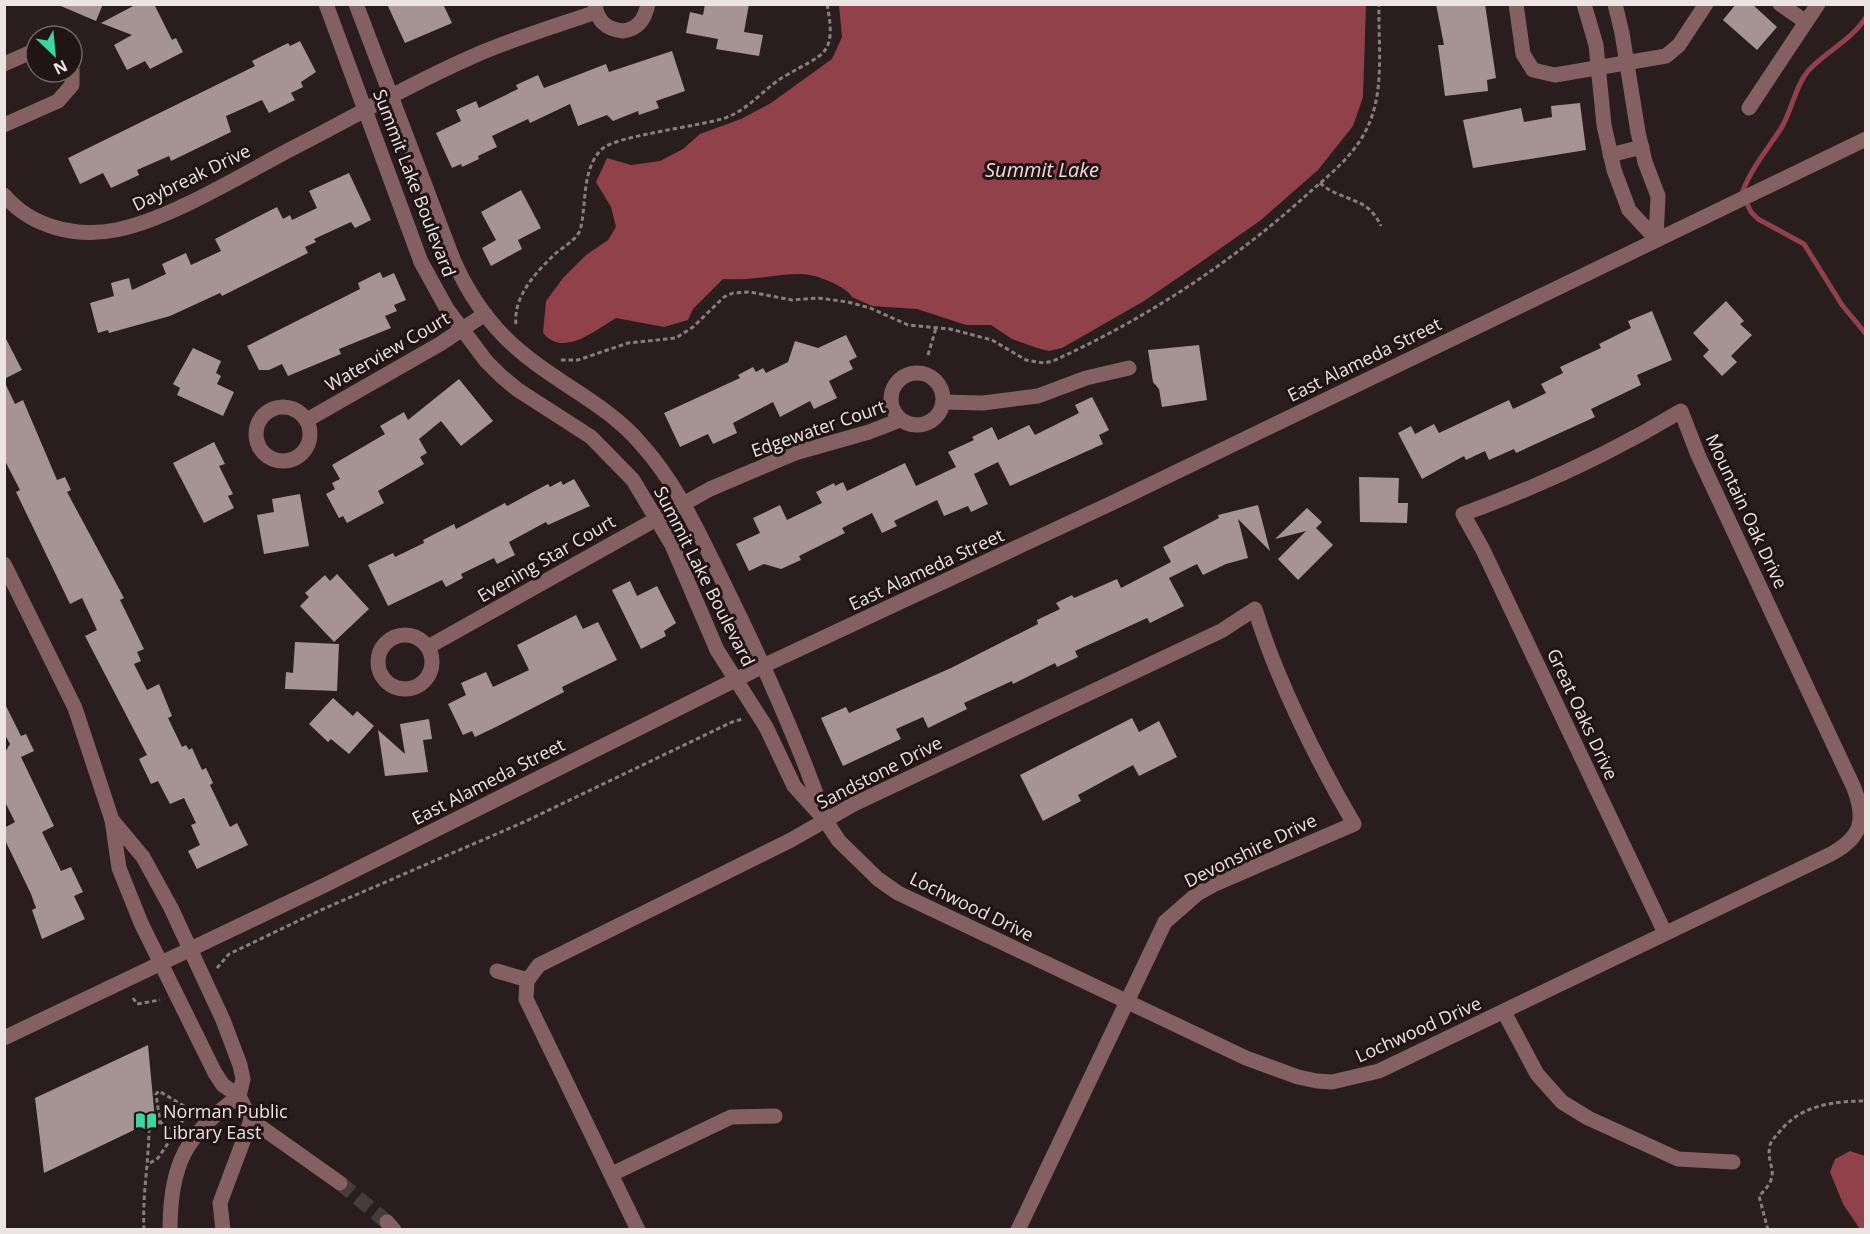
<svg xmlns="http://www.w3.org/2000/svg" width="1870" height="1234" font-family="'Open Sans',sans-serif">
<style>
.water{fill:#904149}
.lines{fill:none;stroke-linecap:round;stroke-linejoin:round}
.stream{stroke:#904149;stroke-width:5}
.building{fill:#a69495}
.minor-tunnel{stroke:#473b3c;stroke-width:15;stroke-dasharray:15 8;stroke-linecap:butt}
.path{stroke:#887d7d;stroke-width:3;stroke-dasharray:4.5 3;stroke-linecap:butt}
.minor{stroke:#856062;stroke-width:15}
.labels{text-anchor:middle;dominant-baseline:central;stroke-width:6;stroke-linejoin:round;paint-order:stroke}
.street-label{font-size:18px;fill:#ece3e3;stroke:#201414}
.poi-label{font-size:18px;fill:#ece3e3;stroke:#201414;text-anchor:start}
.water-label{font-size:20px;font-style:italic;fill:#f3dadb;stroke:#201414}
</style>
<rect width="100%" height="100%" fill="#2a1d1e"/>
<g class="water">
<path d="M839,5H1366L1363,97L1353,126L1318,170L1261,220L1201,262L1144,301L1062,348L1049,351L1037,348L1012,339L991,325H966L917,309L872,306L852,297C846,286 815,274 802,274C775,274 752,281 723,279L693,309L688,320L664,327L616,318C595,330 564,358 543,333L546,301L563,278L586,255L608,240L616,227L611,207L596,182L607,158L631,165L660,161L683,149L700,134L741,119L771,103L832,59L842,37Z"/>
<path d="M1850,1151L1865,1156V1229H1860L1843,1204L1830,1172L1835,1159Z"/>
</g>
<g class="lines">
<path class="stream" d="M1866,17C1852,40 1826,51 1808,71C1794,88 1792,112 1780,130C1766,151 1751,169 1742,193L1751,212L1758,219L1804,244L1842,305L1866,334"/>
</g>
<g class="building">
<path d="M56,4H103L96,21Z"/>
<path d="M137,4H154L172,40L176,38L183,52L150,69L145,61L127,70L114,45L132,35L101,23Z"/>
<path d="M387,4H443L452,23L405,43Z"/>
<path d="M705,4H749L744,32L763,35L759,56L716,49L718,39L686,33L690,12L703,15Z"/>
<path d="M1436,4H1485L1496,78L1487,80L1488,91L1445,96L1438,45H1444Z"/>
<path d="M1736,4H1752L1777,27L1757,50L1723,20Z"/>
<path d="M300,41L316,72L301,82L303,87L291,93L295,100L269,113L262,100L226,116L231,132L171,161L169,156L137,170L139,175L111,188L103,173L80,184L68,158L255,66L252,61L288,43L290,46Z"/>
<path d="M672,51L685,91L656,101L659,108L639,115L638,111L613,121L607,115L578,126L570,104L530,123L528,119L492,136L497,147L478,156L479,159L462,167L461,164L452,168L436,133L461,121L456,110L476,101L479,108L518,89L516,85L538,75L544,88L606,64L609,72Z"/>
<path d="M1580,103L1586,150L1473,168L1463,120L1521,108L1524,122L1552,117L1551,106Z"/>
<path d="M349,173L371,220L355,228L351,222L314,239L316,242L305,247L308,253L222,296L220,293L170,316L109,333L108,330L98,333L90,303L114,296L111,283L129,278L132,290L166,274L162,264L186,253L191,265L221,251L215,239L277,207L283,219L290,215L292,220L317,208L309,191Z"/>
<path d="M521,190L541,228L518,240L522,249L491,266L482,248L496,240L481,212Z"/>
<path d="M380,272L383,278L394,273L406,300L394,305L397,311L385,316L391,328L339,349L341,354L288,376L282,364L269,370H259L247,346L360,289L358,283Z"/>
<path d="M1726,301L1744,321L1740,324L1752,335L1731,356L1737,362L1722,376L1703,356L1709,350L1693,333Z"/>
<path d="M1652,311L1672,360L1637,375L1641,385L1591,409L1595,417L1516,453L1514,449L1489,460L1485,451L1466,460L1464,456L1422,479L1398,433L1411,426L1415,434L1434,424L1439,433L1509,400L1513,409L1546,393L1541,384L1563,373L1560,367L1601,348L1599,344L1631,328L1628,321Z"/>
<path d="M4,335L22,370L4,379Z"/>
<path d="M846,335L857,357L849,361L853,369L829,381L837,398L814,409L810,401L780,417L773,402L733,423L737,433L713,444L708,434L680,447L664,413L740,378L738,375L753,367L756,372L763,368L766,373L788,362L795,341L818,348Z"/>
<path d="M1199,345L1207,400L1162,407L1159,389L1153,382L1148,350Z"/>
<path d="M193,348L221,361L216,373L221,376L217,384L234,392L223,416L177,395L180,388L173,384Z"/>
<path d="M459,379L493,421L461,446L441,421L419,439L427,453L420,457L424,464L378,491L384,503L347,523L343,516L339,518L326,494L335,489L332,483L340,479L332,465L385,434L380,426L404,412L408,420Z"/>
<path d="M4,381L15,404L23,400L57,480L65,477L71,490L67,492L124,598L120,600L144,649L137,652L141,661L134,664L147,690L159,684L172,716L168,718L182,747L186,745L189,750L192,748L202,770L206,768L213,783L210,785L230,827L237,823L248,845L197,869L188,851L200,845L191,825L196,823L184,798L170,804L158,781L151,784L139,759L147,755L85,636L97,630L82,598L70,604L16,492L20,490L4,459Z"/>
<path d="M1092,397L1109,430L1099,435L1103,444L1010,486L998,462L974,474L988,504L971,512L968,506L944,516L937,500L894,521L897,526L882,533L872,513L842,528L845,533L799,556L801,560L781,569L764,564L749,571L736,544L760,533L753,518L780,505L787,520L822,503L816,492L834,483L835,486L843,482L847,491L905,463L916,486L956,467L948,452L974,440L972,437L992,427L998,440L1029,425L1035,435L1079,413L1075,405Z"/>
<path d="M214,442L225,464L219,466L233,494L228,496L234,508L204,523L173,463Z"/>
<path d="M1359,477L1399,478L1398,503H1408L1407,523L1360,522Z"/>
<path d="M574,479L590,506L548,525L546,522L509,542L515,555L497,564L494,558L461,574L463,578L446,587L442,580L388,606L368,565L393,553L395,557L424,543L423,540L454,524L456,529L505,503L507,506L548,484L550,487L561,481L563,485Z"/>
<path d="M300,494L309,546L264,554L257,515L274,512L272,499Z"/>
<path d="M1258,505L1270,551L1238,519L1248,558L1226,564L1203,575L1197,564L1169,578L1184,606L1150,623L1147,618L1075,651L1078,657L1057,667L1055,663L1013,684L1012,681L964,703L967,709L928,728L923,717L896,729L901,739L843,766L821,718L846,707L849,713L951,668L1038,624L1037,620L1060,609L1056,603L1072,595L1074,598L1117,579L1121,588L1171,562L1163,547L1219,518L1218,515Z"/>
<path d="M1307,508L1322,522L1316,528L1333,545L1298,580L1278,559L1306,531L1275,539Z"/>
<path d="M337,574L369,609L334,642L300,606L309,597L305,593L325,575L330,581Z"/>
<path d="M630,581L637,596L657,586L676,623L664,631L666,636L641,649L612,590Z"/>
<path d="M576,615L583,629L598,622L617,660L562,687L564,692L498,726L475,737L472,731L463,735L448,704L466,695L461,683L486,672L493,687L529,670L517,645Z"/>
<path d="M295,642L339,644L337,691L285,689L286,672L293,673Z"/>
<path d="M333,698L353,716L357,711L374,726L349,754L331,739L328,742L309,724Z"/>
<path d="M4,702L21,736L26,734L34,751L21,757L54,826L42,832L61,871L71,867L83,892L74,896L85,919L42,939L32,910L36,908L31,894L4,838V828L15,822L4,800V754L10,744L4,733Z"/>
<path d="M1132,718L1139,732L1159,721L1177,757L1139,776L1133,765L1078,795L1081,801L1043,821L1020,775Z"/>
<path d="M429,719L432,739L423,740L428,772L385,776L378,730L405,754L400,724Z"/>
<path d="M148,1045L155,1120L44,1173L35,1098Z"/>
</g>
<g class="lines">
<path class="minor-tunnel" d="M340,1183L387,1222"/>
<g class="path">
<path d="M1320,183C1343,203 1367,195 1381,226"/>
<path d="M516,324C513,296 537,271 556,253C565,246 574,241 580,231C587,205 581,169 602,149C615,136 701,126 725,118C750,109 764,88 785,76C824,53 837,56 827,4"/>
<path d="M928,355L936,328"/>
<path d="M561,360H578L628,343L676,338L693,327L724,297L733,293L750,292L792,300L818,298L848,302L870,308L908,325L950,329L992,340L1026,360L1044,363L1053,361C1148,318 1235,260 1311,191C1333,172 1356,153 1368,126C1385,89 1378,44 1379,4"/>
<path d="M217,968L229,954L321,910L524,822L732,722L743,719"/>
<path d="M133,998L137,1004L160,1000"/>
<path d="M160,1122L175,1133L186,1115L191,1113"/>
<path d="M150,1163L158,1158L175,1133"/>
<path d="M144,1230C142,1195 149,1162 149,1127L160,1122L156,1094L159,1091L194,1112"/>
<path d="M1768,1230L1759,1196C1784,1172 1765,1167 1770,1145C1772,1139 1777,1135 1781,1130C1802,1105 1834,1101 1866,1101"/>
</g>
<g class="minor">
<path d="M326,4L421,262L447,309L486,361L501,376L518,390L591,437L633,480L672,545L717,650L766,727L794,786L825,820L839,841L878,879L898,893L1246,1058L1298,1077L1317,1081L1332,1082L1379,1071L1831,854C1862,837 1866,820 1854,788L1698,455L1681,411C1613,452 1538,487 1463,514L1483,550L1665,933"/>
<path d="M356,4L453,259C469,296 494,331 526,356C563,386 610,407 641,444C679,486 701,538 726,588C762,661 796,736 823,813"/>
<path d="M595,4C597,21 606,29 623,31C638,29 645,19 648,4"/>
<path d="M1516,4L1523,54L1533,70L1555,75L1666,56L1679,45L1706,4"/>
<path d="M1584,4L1596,45L1604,125L1614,170L1629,210L1656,239"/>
<path d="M1615,4L1622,33L1638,132L1645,162L1658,196L1656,239"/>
<path d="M1780,4L1806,22"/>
<path d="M4,64L36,50"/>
<path d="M1749,108L1818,4"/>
<path d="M4,125L58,101L72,85V69"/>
<path d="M1610,155L1642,147"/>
<path d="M4,195C31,227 76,238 116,230C169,220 243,174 293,148C354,117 413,82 476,55C515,38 556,26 596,12"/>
<circle cx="917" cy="399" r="26"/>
<path d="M943,402L983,403L1038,396L1086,378L1129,368"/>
<circle cx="283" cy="434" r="27"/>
<path d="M307,420L440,344L485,314"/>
<path d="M4,564L75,708L112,820"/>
<circle cx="405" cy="662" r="27"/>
<path d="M428,647L710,489L795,453L869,432L900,420"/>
<path d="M112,820L143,857L171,908L223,1020L240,1065L243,1079L239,1096L223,1085L215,1073L141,923L119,868Z"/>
<path d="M497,971L528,980"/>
<path d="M1504,1012L1537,1074L1562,1102L1588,1118L1678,1159L1733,1162"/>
<path d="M4,1038L325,885L763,666L1112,503L1866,139"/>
<path d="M612,1174L731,1117L775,1116"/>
<path d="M387,1222L394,1230"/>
<path d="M170,1230C170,1163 186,1135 239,1096L251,1120L340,1183"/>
<path d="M223,1230L220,1203L251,1120"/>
<path d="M638,1230L526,999L527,981L539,965L791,840L854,804L1221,631L1255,609C1276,678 1317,761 1354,824L1215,884L1197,894L1165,922L1018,1230"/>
</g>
</g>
<defs>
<symbol id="library-bare" viewBox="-9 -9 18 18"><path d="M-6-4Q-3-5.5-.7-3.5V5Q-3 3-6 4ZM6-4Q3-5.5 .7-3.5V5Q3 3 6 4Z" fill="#40d4a2" stroke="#201414" stroke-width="2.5" paint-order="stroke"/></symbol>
</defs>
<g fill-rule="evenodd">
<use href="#library-bare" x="131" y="1106" width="30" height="30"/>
</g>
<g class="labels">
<g class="street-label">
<text transform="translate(191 177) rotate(-26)">Daybreak Drive</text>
<text transform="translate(415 183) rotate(69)">Summit Lake Boulevard</text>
<text transform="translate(387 351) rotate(-30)">Waterview Court</text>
<text transform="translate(1364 359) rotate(-26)">East Alameda Street</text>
<text transform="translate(818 428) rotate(-19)">Edgewater Court</text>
<text transform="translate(1747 511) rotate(65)">Mountain Oak Drive</text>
<text transform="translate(546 558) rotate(-30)">Evening Star Court</text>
<text transform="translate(926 569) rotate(-25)">East Alameda Street</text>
<text transform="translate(705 576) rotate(63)">Summit Lake Boulevard</text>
<text transform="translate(1583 714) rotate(65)">Great Oaks Drive</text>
<text transform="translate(879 772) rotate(-27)">Sandstone Drive</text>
<text transform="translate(488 781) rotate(-27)">East Alameda Street</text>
<text transform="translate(1250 850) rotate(-26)">Devonshire Drive</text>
<text transform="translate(972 906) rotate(26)">Lochwood Drive</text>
<text transform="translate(1418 1029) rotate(-24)">Lochwood Drive</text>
</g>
<g class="poi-label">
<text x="163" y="1111">Norman Public<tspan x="163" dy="21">Library East</tspan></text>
</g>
<g class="water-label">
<text x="1042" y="169">Summit Lake</text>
</g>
</g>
<rect width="1870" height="1234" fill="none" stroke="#ece3e3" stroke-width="12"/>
<g transform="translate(54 54) rotate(154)"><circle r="28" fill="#201414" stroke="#726767" stroke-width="1.5"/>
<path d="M0-4.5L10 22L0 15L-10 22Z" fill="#40d4a2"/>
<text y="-9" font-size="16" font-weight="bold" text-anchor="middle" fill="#ece3e3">N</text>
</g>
</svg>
